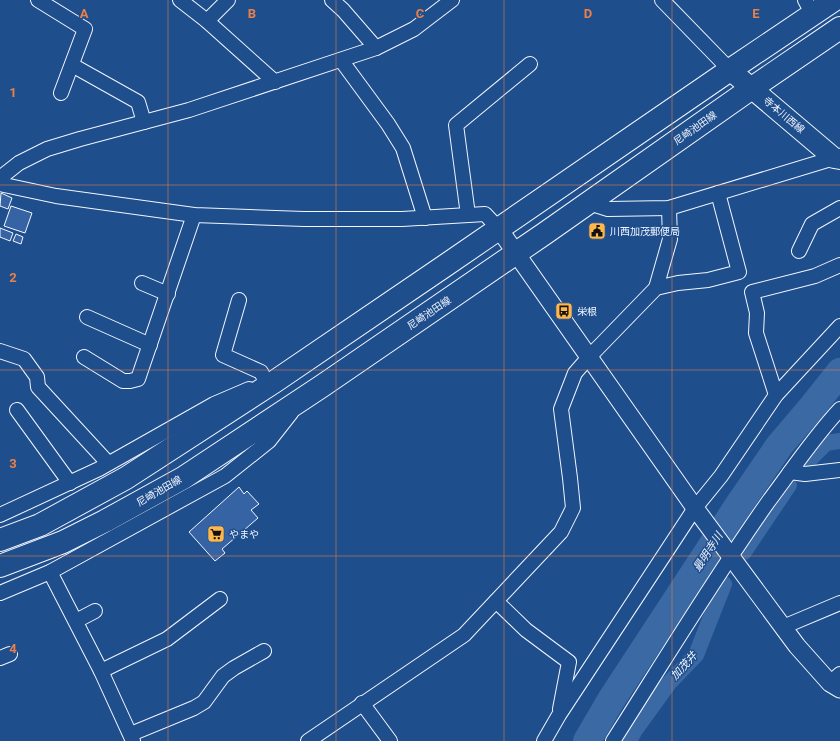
<svg xmlns="http://www.w3.org/2000/svg" width="840" height="741" font-family="Roboto,'Noto Sans JP',sans-serif">
<style>
.lines{fill:none;stroke-linecap:round;stroke-linejoin:round}
.canal{stroke:#3b69a3;stroke-width:16}
.river{stroke:#3b69a3;stroke-width:28}
.building{fill:#3563a3;stroke:#f2f6ff}
.minor-casing{stroke:#f2f6ff;stroke-width:16}
.tertiary-casing{stroke:#f2f6ff;stroke-width:19}
.secondary-casing{stroke:#f2f6ff;stroke-width:22}
.primary-casing{stroke:#f2f6ff;stroke-width:24}
.minor{stroke:#1f4e8c;stroke-width:14}
.tertiary{stroke:#1f4e8c;stroke-width:17}
.secondary{stroke:#1f4e8c;stroke-width:20}
.primary{stroke:#1f4e8c;stroke-width:22}
.grid{fill:none;stroke:#ea8049;stroke-width:1;stroke-opacity:0.55}
.labels{text-anchor:middle;dominant-baseline:central;stroke-width:3;stroke-linejoin:round;paint-order:stroke}
.street-label{font-size:10px;fill:#f2f6ff;stroke:#1f4e8c}
.poi-label{font-size:10px;fill:#f2f6ff;stroke:#1f4e8c;text-anchor:start}
.water-label{font-size:11px;font-style:italic;fill:#f2f6ff;stroke:#1f4e8c}
.grid-label{font-size:13px;text-anchor:middle;font-weight:bold;fill:#ea8049;stroke:#1f4e8c;stroke-width:3;stroke-linejoin:round;paint-order:stroke}
</style>
<rect width="100%" height="100%" fill="#1f4e8c"/>
<g class="lines">
<g class="canal">
<path d="M807,462L826,443L840,441"/>
<path d="M744,552L789,485"/>
<path d="M629,741L635,730L669,683L696,655L724,584"/>
</g>
<path class="river" d="M587,741L611,700L738,506L779,446L813,406L840,372"/>
</g>
<g class="building">
<path d="M1,193L12,198L8,209L0,206Z"/>
<path d="M11,206L32,213L25,233L4,226Z"/>
<path d="M0,228L13,233L10,241L0,237Z"/>
<path d="M16,234L23,237L21,244L13,241Z"/>
<path d="M239,487L244,494L247,491L259,504L251,510L258,518L222,549L225,553L215,561L189,532Z"/>
</g>
<g class="lines">
<defs>
<g id="minor">
<path d="M38,0L85,29L61,93"/>
<path d="M180,0L207,21L275,82"/>
<path d="M332,0L343,10L376,48"/>
<path d="M662,0L730,70"/>
<path d="M805,0L813,15"/>
<path d="M207,21L228,0"/>
<path d="M341,60L388,124L403,148L425,218"/>
<path d="M72,65L138,102L144,122"/>
<path d="M0,178L19,163L47,149L80,139L189,110L376,48L414,29L452,0"/>
<path d="M0,184L56,196L194,215L304,219H402L485,214L499,229"/>
<path d="M589,203L608,209L669,208L834,158"/>
<path d="M468,215L456,125L530,64"/>
<path d="M799,251L812,224L840,208"/>
<path d="M142,283L168,294"/>
<path d="M656,288L670,239L669,208"/>
<path d="M239,300L223,355L261,372L266,382"/>
<path d="M87,317L150,345"/>
<path d="M0,351L24,359L37,377L38,387L108,463"/>
<path d="M84,357L123,381H130L138,379L194,215"/>
<path d="M776,395L756,333L757,313L752,292L815,276L840,265"/>
<path d="M17,410L70,483"/>
<path d="M790,472L805,474L840,470"/>
<path d="M0,515L99,469L214,404L249,389"/>
<path d="M50,572L101,671L133,741"/>
<path d="M0,593L50,572L225,476L269,441L291,413"/>
<path d="M496,601L526,630L569,662L560,709"/>
<path d="M76,621L95,611"/>
<path d="M783,627L840,603"/>
<path d="M0,658L10,654"/>
<path d="M101,671L167,639L220,599"/>
<path d="M830,683L840,674"/>
<path d="M362,703L390,741"/>
<path d="M131,734L194,708L204,702L223,676L234,668L264,651"/>
<path d="M308,741L464,635L561,532L573,508L570,478L561,409L575,373L589,357L656,288L678,283L708,280L739,272L718,193"/>
<path d="M544,741L559,715L695,508L721,476L776,395L840,326"/>
<path d="M613,741C664,661 713,580 768,502C792,470 813,438 840,409"/>
</g>
<path id="tertiary" d="M499,229L695,508L797,646L830,683L840,689"/>
<path id="secondary" d="M730,70L834,158L840,159"/>
<g id="primary">
<path d="M0,540L40,525L126,478L274,382L446,265L730,70L834,0"/>
<path d="M0,566L63,542L105,521L183,478L322,386L544,234L752,88L840,28"/>
</g>
</defs>
<use href="#minor" class="minor-casing"/>
<use href="#tertiary" class="tertiary-casing"/>
<use href="#secondary" class="secondary-casing"/>
<use href="#primary" class="primary-casing"/>
<use href="#minor" class="minor"/>
<use href="#tertiary" class="tertiary"/>
<use href="#secondary" class="secondary"/>
<use href="#primary" class="primary"/>
</g>
<path class="grid" d="M168,0V741M336,0V741M504,0V741M672,0V741M0,185H840M0,370H840M0,556H840"/>
<defs>
<symbol id="civic-square" viewBox="-11 -11 22 22"><rect x="-9" y="-9" width="18" height="18" rx="4" fill="#ffb74d" stroke="#1f4e8c"/><path d="M-.6-6.5H3V-4.5H.6V-3L4-1V1h2V6H-6V1h2V-1L-.6-3ZM-1.2 2.5V6h2.4V2.5Z" fill="#111"/></symbol>
<symbol id="bus-square" viewBox="-11 -11 22 22"><rect x="-9" y="-9" width="18" height="18" rx="4" fill="#ffb74d" stroke="#1f4e8c"/><path d="M-5-6H5V4H4V6H2V4H-2V6H-4V4H-5ZM-3.5-4V0h7V-4ZM-3.5 1.2v1.5H-2V1.2ZM2 1.2v1.5H3.5V1.2Z" fill="#111"/></symbol>
<symbol id="supermarket-square" viewBox="-11 -11 22 22"><rect x="-9" y="-9" width="18" height="18" rx="4" fill="#ffb74d" stroke="#1f4e8c"/><path d="M-6-5.5h2.5l.6 2H6L4.5 2H-2.5L-4.4-4H-6ZM-1.5 3.2a1.3 1.3 0 1 0 .1 0ZM3 3.2a1.3 1.3 0 1 0 .1 0Z" fill="#111"/></symbol>
</defs>
<g fill-rule="evenodd">
<use href="#civic-square" x="587" y="221" width="20" height="20"/>
<use href="#bus-square" x="554" y="301" width="20" height="20"/>
<use href="#supermarket-square" x="206" y="524" width="20" height="20"/>
</g>
<g class="labels">
<g class="street-label">
<text transform="translate(784 115) rotate(40)">寺本川西線</text>
<text transform="translate(695 128) rotate(-35)">尼崎池田線</text>
<text transform="translate(429 313) rotate(-34)">尼崎池田線</text>
<text transform="translate(159 491) rotate(-30)">尼崎池田線</text>
</g>
<g class="poi-label">
<text x="610" y="231">川西加茂郵便局</text>
<text x="577" y="311">栄根</text>
<text x="229" y="534">やまや</text>
</g>
<g class="water-label">
<text transform="translate(708 552) rotate(-57)">最明寺川</text>
<text transform="translate(684 666) rotate(-48)">加茂井</text>
</g>
</g>
<g class="grid-label">
<text x="84" y="18">A</text>
<text x="252" y="18">B</text>
<text x="420" y="18">C</text>
<text x="588" y="18">D</text>
<text x="756" y="18">E</text>
<text x="13" y="97">1</text>
<text x="13" y="282">2</text>
<text x="13" y="468">3</text>
<text x="13" y="653">4</text>
</g>
</svg>
